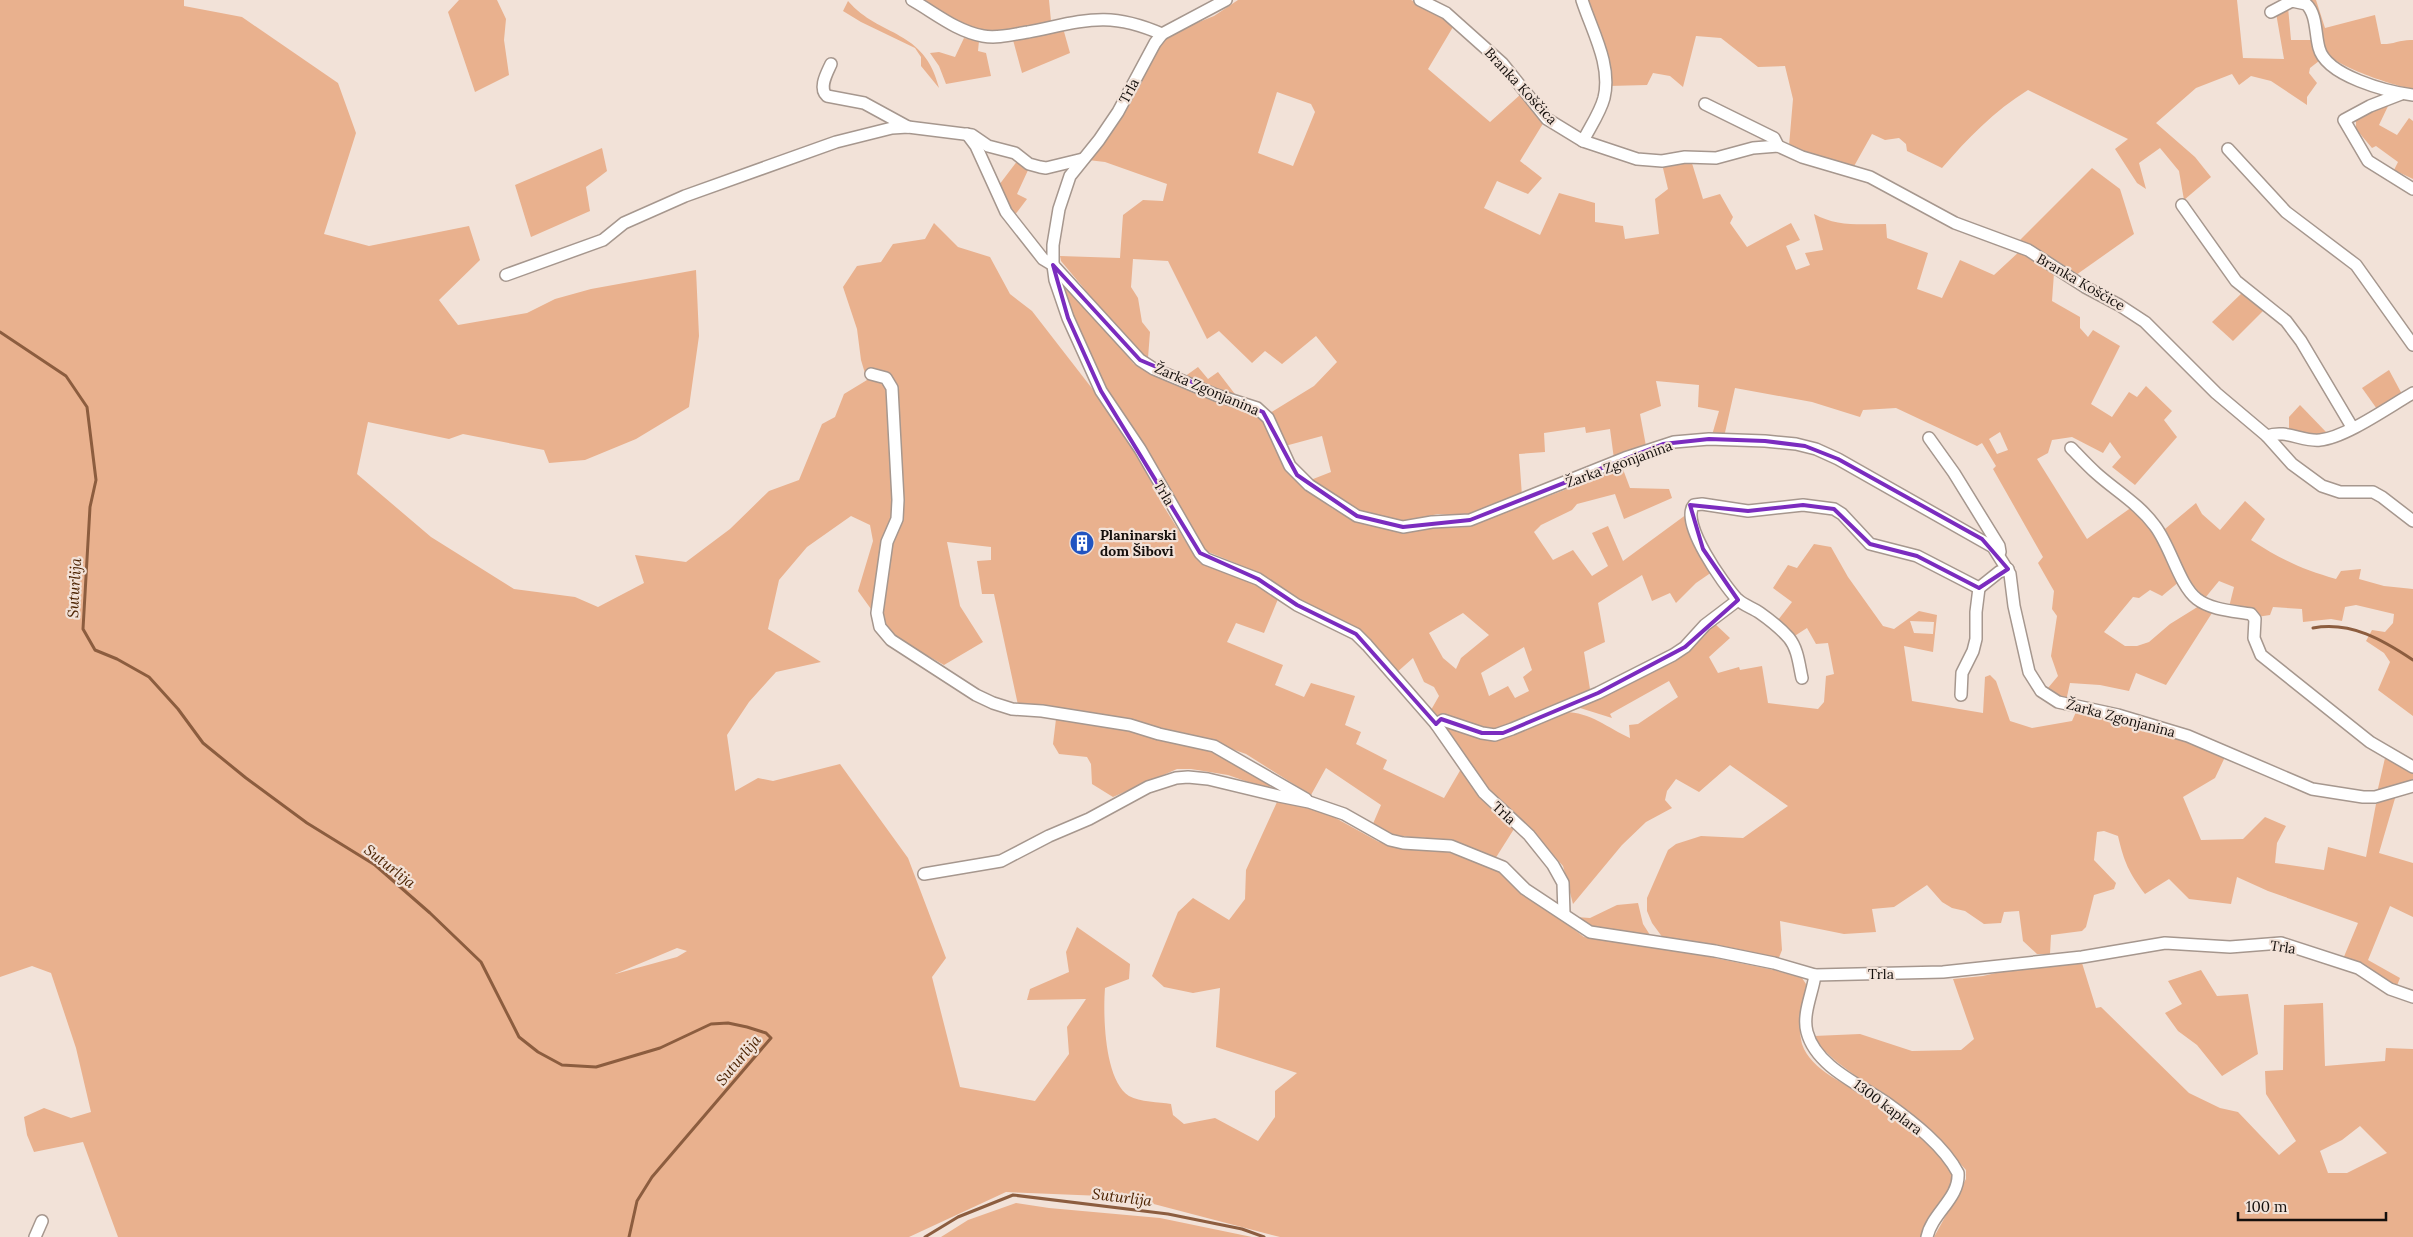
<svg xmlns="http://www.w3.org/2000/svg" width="2413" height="1237" font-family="Lora,serif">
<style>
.green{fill:#e9b18e;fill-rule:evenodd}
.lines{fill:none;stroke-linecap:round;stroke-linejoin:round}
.stream{stroke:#8c5d3f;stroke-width:3}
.minor-casing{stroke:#a6978e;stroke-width:14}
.minor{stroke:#fff;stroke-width:11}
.marked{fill:none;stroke:#7b2cbf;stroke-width:4;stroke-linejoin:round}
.labels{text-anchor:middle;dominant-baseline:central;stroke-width:4.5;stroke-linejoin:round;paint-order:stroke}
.street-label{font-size:14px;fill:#140f0c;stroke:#f2e2d8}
.poi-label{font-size:14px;font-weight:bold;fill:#140f0c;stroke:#f2e2d8;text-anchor:start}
.water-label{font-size:15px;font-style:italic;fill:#4c2200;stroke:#f2e2d8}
</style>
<rect width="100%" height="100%" fill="#f2e2d8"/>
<g class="green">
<path d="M0,0H184V6L242,17L338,83L356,133L324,234L369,246L469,226L480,260L439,300L458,325L527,313L555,299L591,289L696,270L699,336L689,407L636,439L585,460L549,463L544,450L463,434L449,439L368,422L357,474L431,537L514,589L575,597L598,607L644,583L635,555L686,562L730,529L769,491L799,480L822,424L835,417L844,394L867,380L861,360L857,329L843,287L857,266L881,262L893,244L925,239L934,223L958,247L990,257L1010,294L1032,311L1101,400L1141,462L1164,507L1196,558L1249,579L1278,599L1264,633L1236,623L1227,642L1283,665L1275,685L1304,697L1311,683L1355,696L1345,725L1361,732L1356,744L1387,760L1383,769L1444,798L1461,769L1489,807L1514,829L1495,859C1479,852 1462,844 1444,840C1415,835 1401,841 1372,826L1381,805L1326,768L1311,795L1246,754L1215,743L1018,705L994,594H982L977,561L991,560V547L947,542L960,606L983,642L944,665L889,634L858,591L873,541L870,525L851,516L807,547L779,580L768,629L821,662L776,672L749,702L727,735L735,791L758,778L773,781L840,764L908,858L946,958L932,977L960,1087L1035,1101L1069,1054L1067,1027L1086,999L1027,1000L1030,989L1069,972L1066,952L1077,927L1130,964L1129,979L1105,988C1103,1014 1104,1080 1129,1096C1140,1102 1159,1102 1171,1104L1173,1115L1184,1124L1215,1118L1258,1141L1275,1117V1091L1297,1073L1216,1047L1220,988L1193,993L1164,987L1152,976L1178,912L1193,898L1229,920L1245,899L1246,870L1277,802L1312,805L1379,842L1440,850L1500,868L1540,904L1584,937L1676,950L1774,970L1802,978L1808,987C1803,1006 1797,1025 1802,1044C1811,1071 1847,1084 1869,1098C1886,1109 1941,1152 1950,1167C1953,1173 1952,1180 1951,1186L1924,1237H1280L1127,1197L1006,1192L909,1237H118L83,1142L34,1152L27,1135L24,1117L44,1108L71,1118L91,1112L76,1048L51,973L32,966L0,977ZM677,948L687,951L677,957L615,974Z"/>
<path d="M459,0H497L506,19L504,40L509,75L475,92L448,12Z"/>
<path d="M921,0H1049L1051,21C1033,25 1013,31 994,32C967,33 942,14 921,0Z"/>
<path d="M1238,0H1411C1428,7 1440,14 1453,27L1428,69L1490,122L1521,94L1544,122L1520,161L1542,178L1528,194L1497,181L1484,208L1540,235L1559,193L1595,203V222L1623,226L1625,239L1659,234L1655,199L1668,189L1662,164L1691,160L1703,199L1720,194L1733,217L1730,223L1747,247L1791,223L1800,240L1786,246L1796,270L1810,265L1805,253L1823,250L1814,214C1837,227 1861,224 1886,224L1887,238L1928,253L1917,289L1942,298L1960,260L1994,275L2021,250L2054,273L2052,301L2080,317V328L2088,337L2093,330L2120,346L2091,404L2112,417L2129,392L2137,397L2146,386L2172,411L2164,420L2177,437L2135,485L2112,467L2121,457L2110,442L2103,453L2072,437L2052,440L2048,453L2037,459L2087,539L2132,507L2152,528L2180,581L2162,596L2150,590L2139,598L2133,597L2104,632L2125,646H2137L2149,642L2170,624L2199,606L2212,613L2166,685L2136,673L2129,691L2100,685L2070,683L2066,701L2048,688L2058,676L2051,656L2057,616L2052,609L2054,591L2038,563L2043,557L1993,469L1996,466L1982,443L1977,446L1896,408L1863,410L1860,417L1812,402L1735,388L1724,437L1712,435L1719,411L1698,407L1699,385L1656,381L1661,406L1640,414L1646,446L1614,459L1610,429L1586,433L1585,427L1544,433L1545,452L1519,454L1522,496L1470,517L1438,514L1403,521L1371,516L1308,481L1331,472L1322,436L1285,446L1270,413L1314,386L1337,362L1316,336L1282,364L1265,351L1252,363L1219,331L1207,339L1168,261L1133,259L1131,287L1138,298L1142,322L1150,332L1148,358L1138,353L1061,261L1060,256L1120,258L1123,215L1143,200L1163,201L1167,184L1105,162L1088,160L1115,125L1163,41L1184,28L1214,16ZM1277,92L1311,104L1315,112L1293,166L1258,153ZM2000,432L2008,450L1997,454L1989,439Z"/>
<path d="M1587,0H2237L2243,58L2284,59L2276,13L2288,7L2291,40H2311L2319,61L2310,68L2309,73L2317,83L2307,97V105L2271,81L2251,76L2239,85L2232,74L2196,88L2156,123L2195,157L2211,177L2184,200L2179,171L2160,148L2139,163L2146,189L2137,183L2115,149L2128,139L2028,90C1994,111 1968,138 1942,168L1907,151L1906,144L1899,138L1885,140L1872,134L1853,168L1789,146L1793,99L1785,66L1758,67L1721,38L1696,36L1683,87L1670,76L1653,73L1647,85L1609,86Z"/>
<path d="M2306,0H2316L2325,28L2375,15L2381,44C2392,45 2401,39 2413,40V89C2395,86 2333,66 2325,51C2316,36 2312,16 2306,0Z"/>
<path d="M848,1C880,38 924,28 939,88L921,66V57L915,48L861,22L843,11Z"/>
<path d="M1063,28L1070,53L1022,73L1013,40Z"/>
<path d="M964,38L979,41L978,51L986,53L991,76L946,84L939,66L930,53L939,52L955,57Z"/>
<path d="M2389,104L2379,125L2397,135L2409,118L2413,121V179L2394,170L2398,162L2376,146L2372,148L2356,129V118Z"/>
<path d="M602,148L607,171L586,187L590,211L531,237L515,185Z"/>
<path d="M1018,160L1029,168L1017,194L1027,199L1014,216L999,185Z"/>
<path d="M2092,168L2120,189L2134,234L2076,275L2019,241Z"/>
<path d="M1066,283L1134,364L1221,403L1252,411L1265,422L1290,473L1332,508L1354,520L1400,533L1428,528L1468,527L1580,484L1621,464L1630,488L1669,489L1672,498L1624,519L1615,494L1577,504L1572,510L1541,525L1534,532L1553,560L1573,550L1592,576L1608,566L1592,533L1608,526L1623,561L1687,514C1691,536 1698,554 1712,572L1696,583L1676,603L1670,593L1652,601L1642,575L1598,603L1605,642L1584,652L1590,689C1569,701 1507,732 1485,728C1469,725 1453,716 1436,716L1431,710L1439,696L1434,687L1424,682L1413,658L1395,674L1385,656L1363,632L1316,610L1250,569L1206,551L1155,463L1107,390L1060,287ZM1463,613L1489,635L1461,658L1456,669L1443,658L1429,633ZM1524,647L1532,670L1523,677L1529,691L1515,698L1508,686L1489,696L1481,673Z"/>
<path d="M2244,291L2266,308L2233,341L2212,322Z"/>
<path d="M1198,367L1208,379L1218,372L1238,398L1184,377Z"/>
<path d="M2389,370L2403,396L2377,409L2362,388Z"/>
<path d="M2300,405L2328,434L2312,436L2289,431V417Z"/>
<path d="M2245,501L2265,519L2251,540C2280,559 2303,570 2336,579L2341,571L2361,569L2359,579L2384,586L2413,589V716L2378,690L2390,662L2384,653L2366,641L2372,630L2385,632L2393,623L2394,614L2356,605L2345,607L2342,621L2331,619L2303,622L2302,609L2273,607L2270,615L2257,617L2256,611L2229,607L2234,587L2219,581L2205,598L2185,577L2165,529L2196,503L2202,514L2220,530Z"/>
<path d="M1814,544L1831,547L1848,577L1883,626L1894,629L1919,611L1937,615L1933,652L1904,646L1912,701L1983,713L1985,677L1990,675L1996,681L2010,721L2032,728L2072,721L2076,712L2122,720L2190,742L2225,757L2215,778L2183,797L2201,840L2243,839L2265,817L2286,826L2277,843L2275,863L2324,870L2328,847L2366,857L2376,804L2396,795L2379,853L2413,863V917L2390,906L2368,960L2400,978L2396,988L2343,959L2358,923L2268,891L2237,877L2231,904L2189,899L2169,879L2145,894C2129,873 2124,862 2118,836L2104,831L2097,832L2094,860L2116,883L2114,889L2094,895L2086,927L2082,931L2051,935L2050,954H2037L2023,941L2019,911L2004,912L2001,923L1984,924L1965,911L1952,908L1942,902L1927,885L1894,907L1872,909L1876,932L1844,934L1780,921L1782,950L1778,960C1741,948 1701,941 1663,938L1652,923L1647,911V898L1668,850L1676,844L1701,836L1743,838L1788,806L1730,765L1699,792L1676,779L1667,791L1665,800L1672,808L1646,822L1622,845L1573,904L1563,866L1532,831L1486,789L1479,775L1444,728V724L1485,739H1497L1565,712C1590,712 1608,728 1630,738L1629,725L1638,724L1678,697L1669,681L1610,714L1612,718L1580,708L1578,705L1678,659L1714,623L1730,638L1709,657L1718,673L1739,667L1740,670L1762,666L1768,703L1818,709L1824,702L1826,676L1834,674L1828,643L1816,644L1807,628L1793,637L1778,620L1792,602L1773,588L1788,565L1797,568ZM1910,621L1934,622L1933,634L1914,633Z"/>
<path d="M1056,719L1134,731L1207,748L1271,785L1268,789L1228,775L1191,769H1177L1113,797L1092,784L1091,764L1087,757L1059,754L1053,744Z"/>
<path d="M2385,758L2413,772V781L2377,793Z"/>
<path d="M1638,903L1643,924L1650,935L1648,937L1589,926L1576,917L1590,918L1617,905Z"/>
<path d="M2082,963L2096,1008L2101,1007L2189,1093L2220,1108L2238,1112L2279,1155L2296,1141L2266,1094L2265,1071L2283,1070L2284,1005L2323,1003L2325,1066L2385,1061L2386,1048L2413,1049V1237H1934L1966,1179V1170L1933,1134L1837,1062L1818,1045L1814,1036L1860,1034L1912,1051L1961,1050L1974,1039L1953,979L1983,976L2021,967ZM2360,1126L2387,1153L2347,1173H2328L2320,1151L2342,1140Z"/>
<path d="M2201,970L2217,996L2248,994L2258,1054L2222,1076L2197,1045L2178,1031L2165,1013L2182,1004L2168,981Z"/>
<path d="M1016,1203L1049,1208L1160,1218L1252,1237H941L968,1220Z"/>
</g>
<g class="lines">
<g class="stream">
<path d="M0,332L66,376L87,407L96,480L90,507L83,629L95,650L117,659L149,677L178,709L203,743L246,778L307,823L375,865L430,913L481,962L519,1037L538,1052L562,1065L596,1067L660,1048L711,1024L728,1023L747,1027L766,1033L771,1038L652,1177L637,1201L629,1237"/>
<path d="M2313,628C2351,621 2383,640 2413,660"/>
<path d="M925,1237L958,1217L1013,1195L1168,1214L1242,1229L1264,1237"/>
</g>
<defs>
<g id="minor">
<path d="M912,0C935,13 956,31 983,36C998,39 1014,34 1028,32C1084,21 1107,10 1162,34L1226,0"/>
<path d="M1420,0L1446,13L1502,63L1547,119L1583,141L1637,159L1662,161L1685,157L1716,158L1753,148L1778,146L1802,157L1870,177L1955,223L2028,250L2085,287L2119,305L2145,322L2216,393L2267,436L2292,464L2322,486L2340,492H2373L2382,497L2413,521"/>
<path d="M1582,0C1592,31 1612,65 1604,98C1600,113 1590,127 1583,141"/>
<path d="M2271,12L2292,1L2306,4C2317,14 2315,34 2319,48C2326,76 2388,92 2413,95"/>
<path d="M1162,34L1155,43L1118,112L1099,140L1070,176L1059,209L1053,245V265L1055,280L1068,318L1101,391L1140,449L1200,553L1206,559L1258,579L1297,605L1356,634L1367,645L1436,724L1484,793L1529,835L1553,865L1563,883L1564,914"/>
<path d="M831,64C827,73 818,88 827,96L864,103L908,127"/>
<path d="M2401,94L2370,106L2344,120L2368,161L2413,189"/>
<path d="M1705,104L1774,138L1778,146"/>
<path d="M967,134L976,146L1006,212L1043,259L1053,265L1140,360L1154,369L1216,395L1257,408L1268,418L1290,466L1309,485L1357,516L1403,527L1432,522L1470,520L1625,458L1674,442L1709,439L1765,441L1796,444L1816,449L1838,459L1993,547L2010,574L2014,606L2029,672L2041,691L2058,702L2118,715L2188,736L2312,789L2363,797H2375L2413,786"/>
<path d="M2228,149L2286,212L2356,265L2413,345"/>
<path d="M2182,205L2236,281L2286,321L2301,341L2352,427"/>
<path d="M506,275L603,240L624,223L685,196L836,142L892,128L908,127L972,135L988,146L1015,153L1029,164L1040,167L1046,168L1083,159"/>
<path d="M871,374L886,378L892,388L898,500L897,519L887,542L877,613L880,627L891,640L976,695L993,703L1012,709L1042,711L1130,725L1159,734L1214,746L1306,799"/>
<path d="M2267,436C2286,429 2302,442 2320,440C2345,438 2390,406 2413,393"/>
<path d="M1929,438L1954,473L1999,546L2000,552"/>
<path d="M2071,448C2079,456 2087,465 2096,473C2116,491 2139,504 2155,526C2171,547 2179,585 2197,599C2211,610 2234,611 2251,614L2255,619L2254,638L2261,655L2370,742L2413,767"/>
<path d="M1802,678C1799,665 1798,649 1789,638C1781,629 1770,620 1760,613C1753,608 1743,605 1737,599C1724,585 1679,522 1694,505L1702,504L1748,511L1803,505L1834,509L1842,514L1870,544L1917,556L1979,588L1999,572L2008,569"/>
<path d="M1961,695L1962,673L1973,651L1976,639V612L1979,588"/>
<path d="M1436,724L1443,720L1482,733L1495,735L1512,729L1598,693L1673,655L1685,647L1705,625L1738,600"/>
<path d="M924,874L1001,861L1049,836L1089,819L1148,787L1176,778L1188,777L1208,779L1279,796L1309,802L1344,814L1390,840L1403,843L1451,846L1503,867L1525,889L1590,932L1715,951L1774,963L1815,975L1943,972L2082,957L2165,943L2230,947L2281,943L2358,968L2390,989L2413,997"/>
<path d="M1815,975C1813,992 1802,1014 1807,1032C1816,1067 1861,1085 1888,1104C1913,1122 1944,1146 1958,1173C1960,1198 1932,1213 1927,1237"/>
<path d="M35,1237L42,1221"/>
</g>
</defs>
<use href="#minor" class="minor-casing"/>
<use href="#minor" class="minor"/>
</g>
<path class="marked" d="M1053,265L1140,360L1263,412L1297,475L1357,516L1403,527L1470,520L1663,444L1709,439L1765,441L1805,446L1838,459L1982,539L2008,569L1979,588L1917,556L1870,544L1834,509L1803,505L1748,511L1690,505L1703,549L1738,600L1685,647L1598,693L1503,733H1482L1441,719L1436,724L1356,634L1297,605L1258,579L1200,553L1101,391L1068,318Z"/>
<defs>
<symbol id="building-disc" viewBox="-11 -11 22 22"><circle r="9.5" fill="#2154c1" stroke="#f2e2d8"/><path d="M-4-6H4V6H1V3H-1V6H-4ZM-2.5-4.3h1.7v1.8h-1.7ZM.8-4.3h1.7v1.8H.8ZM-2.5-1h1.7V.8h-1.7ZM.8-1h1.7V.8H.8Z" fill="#fff"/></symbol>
</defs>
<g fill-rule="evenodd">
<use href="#building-disc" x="1068" y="529" width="28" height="28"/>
</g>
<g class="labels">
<g class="street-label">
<text transform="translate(1521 86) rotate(47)">Branka Koščica</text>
<text transform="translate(1129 91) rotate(-62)">Trla</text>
<text transform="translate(2081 282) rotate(30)">Branka Koščice</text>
<text transform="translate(1207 389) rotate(23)">Žarka Zgonjanina</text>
<text transform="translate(1619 464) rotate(-20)">Žarka Zgonjanina</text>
<text transform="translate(1164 493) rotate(59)">Trla</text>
<text transform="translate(2121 718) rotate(15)">Žarka Zgonjanina</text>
<text transform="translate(1504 813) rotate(43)">Trla</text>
<text transform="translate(2283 947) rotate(9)">Trla</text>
<text x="1881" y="974">Trla</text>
<text transform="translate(1888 1107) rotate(37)">1300 kaplara</text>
</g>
<g class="poi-label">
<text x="1100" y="535">Planinarski<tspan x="1100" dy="16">dom Šibovi</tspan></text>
</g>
<g class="water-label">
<text transform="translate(74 588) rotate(-87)">Suturlija</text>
<text transform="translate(390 866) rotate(38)">Suturlija</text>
<text transform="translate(738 1060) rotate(-50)">Suturlija</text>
<text transform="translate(1122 1197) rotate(7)">Suturlija</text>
</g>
</g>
<path d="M2238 1212v8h148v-8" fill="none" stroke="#140f0c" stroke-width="2.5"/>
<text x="2246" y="1212" font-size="15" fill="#140f0c" stroke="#f2e2d8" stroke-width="4" paint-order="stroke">100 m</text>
</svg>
